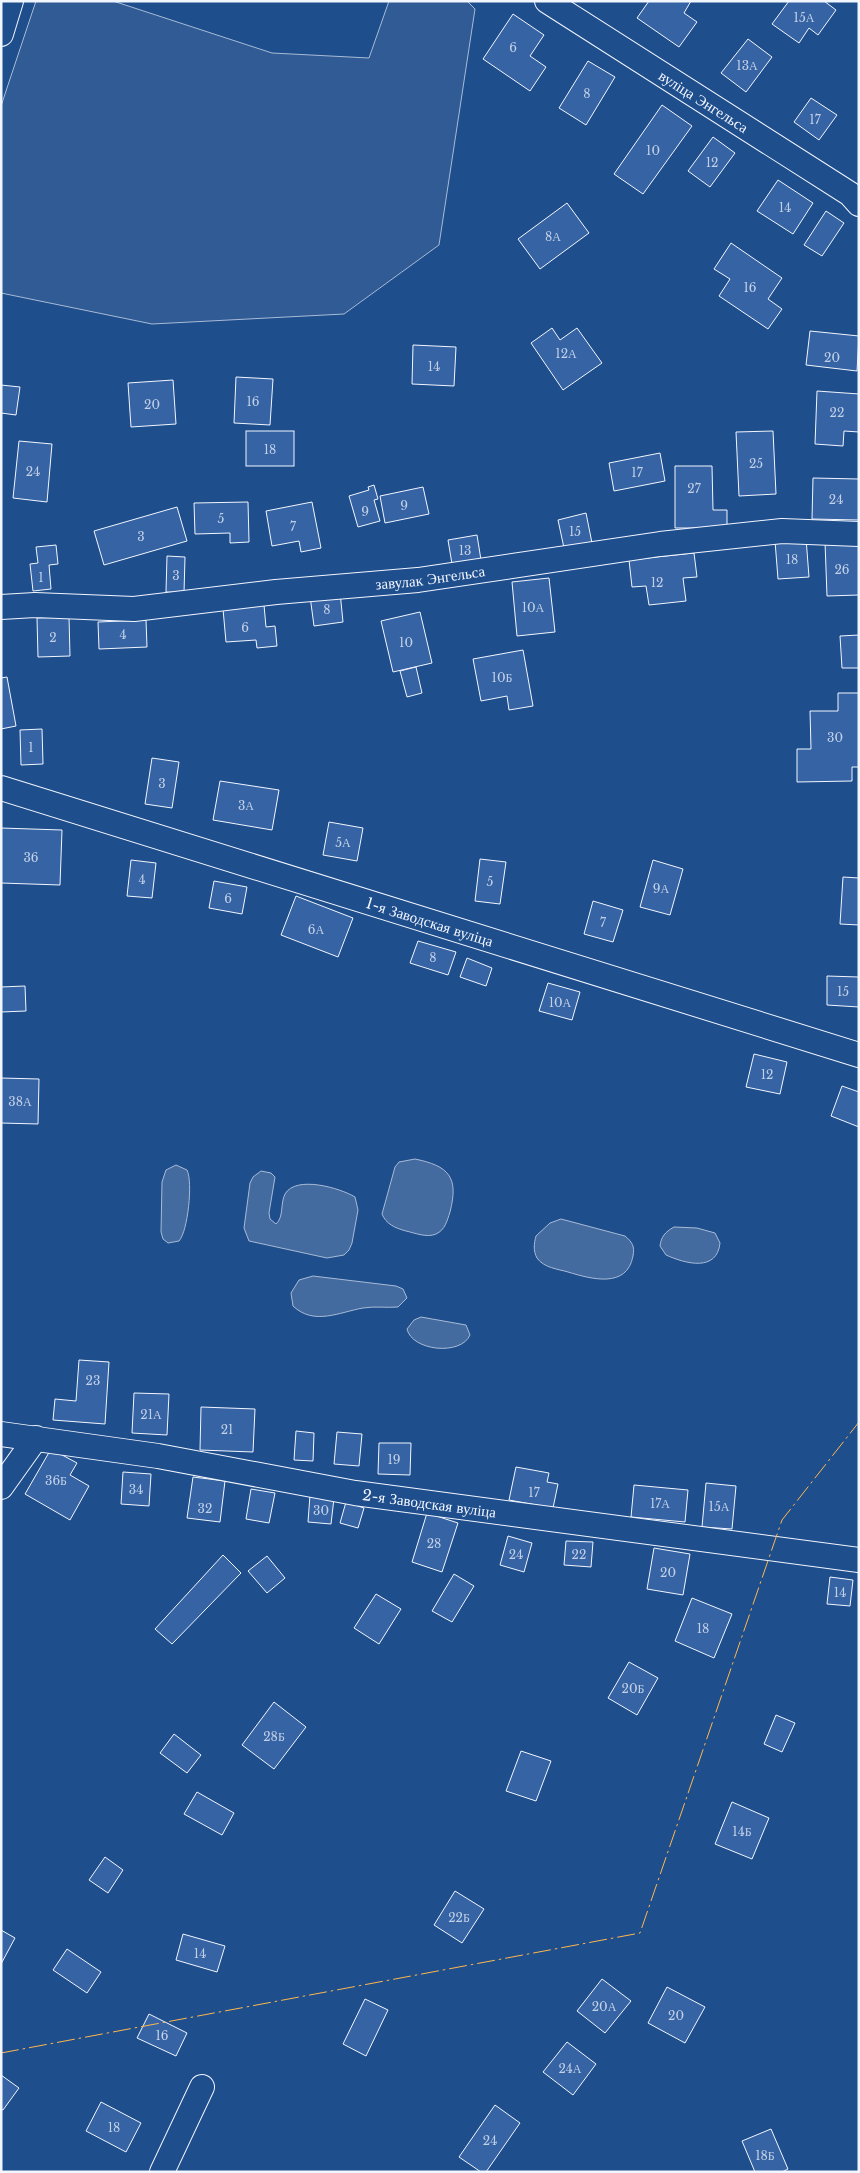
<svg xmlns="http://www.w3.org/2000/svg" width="860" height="2173" font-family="'Libre Baskerville',serif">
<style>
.built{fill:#305b95;stroke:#a8bbd7}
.water{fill:#446ba0;stroke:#a8bbd7}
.building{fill:#3563a3;stroke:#f2f6ff}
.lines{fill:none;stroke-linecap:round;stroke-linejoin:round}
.street-casing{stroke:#f2f6ff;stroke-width:26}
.street{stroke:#1f4e8c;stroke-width:24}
.power{stroke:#ffb74d;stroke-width:1;stroke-dasharray:18 4 2.5 4;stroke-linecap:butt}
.labels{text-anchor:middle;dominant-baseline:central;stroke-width:4;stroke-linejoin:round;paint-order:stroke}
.number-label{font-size:12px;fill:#c3d1e8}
.street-label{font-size:15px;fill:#f2f6ff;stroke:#1f4e8c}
</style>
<rect width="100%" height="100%" fill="#1f4e8c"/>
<path class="built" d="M36,1H113L272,53L369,58L389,1H467L475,9L439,245L344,314L152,324L1,293V106Z"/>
<g class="water">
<path d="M415,1159C449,1166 459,1177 450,1212C447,1221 445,1230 436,1234C427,1238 415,1233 406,1231C395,1228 386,1224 382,1214L395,1167L399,1162Z"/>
<path d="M176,1165L187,1170C193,1182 188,1231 179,1241L168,1243L163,1239L161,1232L162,1182L166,1170Z"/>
<path d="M261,1171L271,1173L275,1177L269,1213L270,1219L276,1224C284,1217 280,1204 285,1194C296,1175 340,1188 355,1197L358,1210L352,1243L349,1250L344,1255L327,1258L249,1241L244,1228L250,1183L253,1177Z"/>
<path d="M561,1219L625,1236C632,1242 635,1246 633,1256C627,1289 591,1279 568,1272C558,1269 544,1268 537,1258C533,1251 534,1243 536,1236L550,1223Z"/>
<path d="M674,1227L697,1228L715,1233L720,1243C717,1272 686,1264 666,1255L660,1246C661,1237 665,1232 674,1227Z"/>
<path d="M313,1276L396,1286L403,1289L407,1298L398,1307C387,1308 375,1306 363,1308C340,1312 314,1326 293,1306L291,1293L299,1280Z"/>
<path d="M421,1317L466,1325L470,1335C461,1356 412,1351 407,1329L414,1320Z"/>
</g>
<g class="building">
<path d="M649,1H691L684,13L697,22L679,47L637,18Z"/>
<path d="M789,1H824L836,10L818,35L809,28L799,43L772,24Z"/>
<path d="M513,14L544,35L530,56L546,67L530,91L483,59Z"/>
<path d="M748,39L772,57L746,92L721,73Z"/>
<path d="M588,61L615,77L586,125L559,108Z"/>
<path d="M811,98L837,115L819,140L794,122Z"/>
<path d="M662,105L692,126L643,194L614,174Z"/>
<path d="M713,137L735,153L710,187L688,171Z"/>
<path d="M778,180L813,203L793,234L757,211Z"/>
<path d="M567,203L589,233L540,269L518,239Z"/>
<path d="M826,211L844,223L822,256L804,245Z"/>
<path d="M731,243L782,278L768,299L782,309L768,329L719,296L730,279L714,269Z"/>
<path d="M552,328L560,340L577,328L602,363L563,390L531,343Z"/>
<path d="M810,331L859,336L857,371L806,365Z"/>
<path d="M413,345L456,347L454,386L412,384Z"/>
<path d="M236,377L273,379L270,425L234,423Z"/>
<path d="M173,380L176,424L131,427L128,383Z"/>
<path d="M1,385L20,387L16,415L1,413Z"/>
<path d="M817,391L859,394V432L844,431L843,446L815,444Z"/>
<rect x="246" y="431" width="48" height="35"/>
<path d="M773,431L776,494L739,496L736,432Z"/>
<path d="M19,441L52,444L47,502L13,498Z"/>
<path d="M660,453L665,481L614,491L609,463Z"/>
<path d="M675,466H712L713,510H727V528H675Z"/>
<path d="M813,478L859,479V520L812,519Z"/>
<path d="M374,485L378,499L374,500L380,521L358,527L349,496L369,490L368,487Z"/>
<path d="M423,487L429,514L385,523L380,496Z"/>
<path d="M248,502L249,542L230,543V533L195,534L194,503Z"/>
<path d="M312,502L321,548L301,552L299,541L272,546L266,511Z"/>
<path d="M177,507L187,541L104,565L94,531Z"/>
<path d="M586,513L592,543L564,548L558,520Z"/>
<path d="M477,535L481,560L452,564L448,540Z"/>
<path d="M806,538L809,577L778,579L775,541Z"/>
<path d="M859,541V595L827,596L825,542Z"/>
<path d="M56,545L58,564L49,565L51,589L33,591L30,564L38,563L36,547Z"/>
<path d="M694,553L697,577L683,578L686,601L649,605L646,586L632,587L629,560Z"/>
<path d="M167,556L185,557L184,593L166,592Z"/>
<path d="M549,578L555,632L517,636L512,582Z"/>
<path d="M340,592L343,622L314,626L310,596Z"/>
<path d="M264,605L266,627L275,626L277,646L257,648L256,640L226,642L223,609Z"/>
<path d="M420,612L432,663L393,672L381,621Z"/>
<path d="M69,617L70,656L38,657L37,618Z"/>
<path d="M146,620L147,647L99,649L98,622Z"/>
<path d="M859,635V668H842L840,636Z"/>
<path d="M523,650L533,706L509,710L507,696L481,701L473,659Z"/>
<path d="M416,667L422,693L407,697L400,671Z"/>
<path d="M7,677L16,726L1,729V678Z"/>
<path d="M838,693H859V767H852V781L797,782V749H811L810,711H838Z"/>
<path d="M42,729L43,764L21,765L20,730Z"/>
<path d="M152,758L179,762L172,808L145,804Z"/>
<path d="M220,781L279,790L272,830L213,820Z"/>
<path d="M329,822L363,828L357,861L323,855Z"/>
<path d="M1,828L62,830L60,885L1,883Z"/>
<path d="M480,859L506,862L500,904L475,901Z"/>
<path d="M131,860L156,863L152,898L127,896Z"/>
<path d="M653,860L683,869L670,915L640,907Z"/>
<path d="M843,877L859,878V925L840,924Z"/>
<path d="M214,881L247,887L242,914L209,908Z"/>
<path d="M296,896L353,918L338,957L281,935Z"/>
<path d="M593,901L623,910L613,942L584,934Z"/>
<path d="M418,941L456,952L448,975L410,963Z"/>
<path d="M467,958L492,968L486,986L460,977Z"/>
<path d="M827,976L859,977V1007L827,1005Z"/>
<path d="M548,983L580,992L572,1020L539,1011Z"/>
<path d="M25,986L26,1011L1,1012V987Z"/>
<path d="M754,1054L787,1062L780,1094L746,1087Z"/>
<path d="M1,1078L39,1079L38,1124L1,1123Z"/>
<path d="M842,1086L859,1092V1127L831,1116Z"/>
<path d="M79,1360L109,1362L105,1424L53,1420L55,1399L76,1401Z"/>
<path d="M134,1393L169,1394L167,1435L132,1433Z"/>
<path d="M201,1407L255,1409L253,1452L200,1450Z"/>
<path d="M296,1431L314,1433L313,1461L294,1460Z"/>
<path d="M337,1432L362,1434L359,1466L334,1464Z"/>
<path d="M379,1443H411L410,1475L378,1474Z"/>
<path d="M51,1449L77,1463L70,1475L89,1486L70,1520L25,1494Z"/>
<path d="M516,1467L549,1473L547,1482L558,1484L553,1508L509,1500Z"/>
<path d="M123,1472L151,1474L149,1506L121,1504Z"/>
<path d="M193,1477L225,1481L220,1522L187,1518Z"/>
<path d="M706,1483L736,1486L732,1529L702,1527Z"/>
<path d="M634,1485L688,1490L685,1522L631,1517Z"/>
<path d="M251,1489L275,1493L269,1523L246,1519Z"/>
<path d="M310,1495L334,1498L331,1524L308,1522Z"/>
<path d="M346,1502L364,1508L358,1528L340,1523Z"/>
<path d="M427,1513L458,1523L442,1572L412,1562Z"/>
<path d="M508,1536L532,1543L524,1572L500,1565Z"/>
<path d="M566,1541L593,1542L591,1567L564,1565Z"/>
<path d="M654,1548L690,1554L683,1595L647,1589Z"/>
<path d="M223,1555L241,1573L172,1644L155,1629Z"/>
<path d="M267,1556L285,1578L267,1593L248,1571Z"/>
<path d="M454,1574L474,1586L452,1622L432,1611Z"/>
<path d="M830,1577L853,1580L850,1606L827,1604Z"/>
<path d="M376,1594L401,1609L379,1644L354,1628Z"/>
<path d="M692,1598L732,1614L714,1658L675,1641Z"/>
<path d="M629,1662L658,1678L637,1715L608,1698Z"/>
<path d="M274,1702L306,1727L274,1769L242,1745Z"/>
<path d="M776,1715L795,1723L782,1752L764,1744Z"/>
<path d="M174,1734L201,1755L187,1773L160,1753Z"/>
<path d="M521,1751L551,1761L536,1801L506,1791Z"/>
<path d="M197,1792L234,1813L222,1835L184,1814Z"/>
<path d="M732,1802L769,1818L752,1859L715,1844Z"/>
<path d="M105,1857L123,1870L108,1893L89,1880Z"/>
<path d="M455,1891L484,1909L462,1943L434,1925Z"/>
<path d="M1,1930L15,1938L1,1964Z"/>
<path d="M183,1934L225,1946L217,1972L176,1960Z"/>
<path d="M67,1949L101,1972L87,1993L53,1970Z"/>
<path d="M602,1979L631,2001L605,2033L577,2011Z"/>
<path d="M667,1987L705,2007L685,2043L648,2023Z"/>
<path d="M365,1999L388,2010L366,2056L343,2044Z"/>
<path d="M149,2014L187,2033L176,2056L137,2038Z"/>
<path d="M567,2042L596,2064L573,2095L543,2072Z"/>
<path d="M1,2075L19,2088L3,2110L1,2109Z"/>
<path d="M101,2102L141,2123L126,2152L86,2131Z"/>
<path d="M495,2105L520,2123L486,2172H481L459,2157Z"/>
<path d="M771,2129L788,2169L782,2172H755L742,2141Z"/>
</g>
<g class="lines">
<defs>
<g id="street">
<path id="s1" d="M547,1L850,194L859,204"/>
<path d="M1,34L11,1"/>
<path id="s2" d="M1,607L35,605L134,609L276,592L418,580L660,544L782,531L859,534"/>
<path id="s3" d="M1,788L859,1055"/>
<path id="s4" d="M1,1434L158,1456L355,1493L859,1560"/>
<path d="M1,1487L36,1438"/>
<path d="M162,2172L202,2087"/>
</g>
</defs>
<use href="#street" class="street-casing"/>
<use href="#street" class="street"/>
<path class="power" d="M1,2053L640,1933L782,1520L859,1422"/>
</g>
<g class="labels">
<g class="number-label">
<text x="804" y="17">15А</text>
<text x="513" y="47">6</text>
<text x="747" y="65">13А</text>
<text x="587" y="93">8</text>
<text x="815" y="119">17</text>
<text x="653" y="150">10</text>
<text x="712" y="162">12</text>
<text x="785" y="207">14</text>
<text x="553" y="236">8А</text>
<text x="750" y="287">16</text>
<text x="566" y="353">12А</text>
<text x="832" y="357">20</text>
<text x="434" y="366">14</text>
<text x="253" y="401">16</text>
<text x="152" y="404">20</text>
<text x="837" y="412">22</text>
<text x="270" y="449">18</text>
<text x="756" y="463">25</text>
<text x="33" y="471">24</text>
<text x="637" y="472">17</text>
<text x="694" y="488">27</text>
<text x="836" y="499">24</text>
<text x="404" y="505">9</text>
<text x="365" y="511">9</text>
<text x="221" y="518">5</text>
<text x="293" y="526">7</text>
<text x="575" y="531">15</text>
<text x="141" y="536">3</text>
<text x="465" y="550">13</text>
<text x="792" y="559">18</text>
<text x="842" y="569">26</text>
<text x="176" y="575">3</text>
<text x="41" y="577">1</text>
<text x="657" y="582">12</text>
<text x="533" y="607">10А</text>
<text x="327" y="609">8</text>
<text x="245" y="627">6</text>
<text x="123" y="634">4</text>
<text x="53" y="637">2</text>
<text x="406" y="642">10</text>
<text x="502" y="677">10Б</text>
<text x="835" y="737">30</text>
<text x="31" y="747">1</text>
<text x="162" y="783">3</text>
<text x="246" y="805">3А</text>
<text x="343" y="842">5А</text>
<text x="31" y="857">36</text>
<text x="142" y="879">4</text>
<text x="490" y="881">5</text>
<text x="661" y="888">9А</text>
<text x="228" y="898">6</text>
<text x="603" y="922">7</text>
<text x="316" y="929">6А</text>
<text x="433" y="957">8</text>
<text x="843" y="991">15</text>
<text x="560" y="1002">10А</text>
<text x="767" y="1074">12</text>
<text x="20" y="1101">38А</text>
<text x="93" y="1380">23</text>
<text x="151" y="1414">21А</text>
<text x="227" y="1429">21</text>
<text x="394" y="1459">19</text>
<text x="56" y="1480">36Б</text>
<text x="136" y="1489">34</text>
<text x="534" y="1492">17</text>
<text x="660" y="1503">17А</text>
<text x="719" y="1506">15А</text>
<text x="205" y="1508">32</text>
<text x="321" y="1510">30</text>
<text x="434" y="1543">28</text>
<text x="516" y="1554">24</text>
<text x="579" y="1554">22</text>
<text x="668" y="1572">20</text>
<text x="840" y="1592">14</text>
<text x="703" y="1628">18</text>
<text x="633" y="1688">20Б</text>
<text x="274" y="1736">28Б</text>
<text x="742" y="1831">14Б</text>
<text x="459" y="1917">22Б</text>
<text x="200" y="1953">14</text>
<text x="604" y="2006">20А</text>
<text x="676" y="2015">20</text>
<text x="162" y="2035">16</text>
<text x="570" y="2068">24А</text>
<text x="114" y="2127">18</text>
<text x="490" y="2140">24</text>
<text x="765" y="2155">18Б</text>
</g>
<g class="street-label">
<text stroke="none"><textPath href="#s1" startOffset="186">вуліца Энгельса</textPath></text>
<text stroke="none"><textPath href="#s2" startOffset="431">завулак Энгельса</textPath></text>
<text stroke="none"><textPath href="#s3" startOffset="449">1-я Заводская вуліца</textPath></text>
<text stroke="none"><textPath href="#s4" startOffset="434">2-я Заводская вуліца</textPath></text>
</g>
</g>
<rect width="860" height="2173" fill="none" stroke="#f2f6ff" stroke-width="5"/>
</svg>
